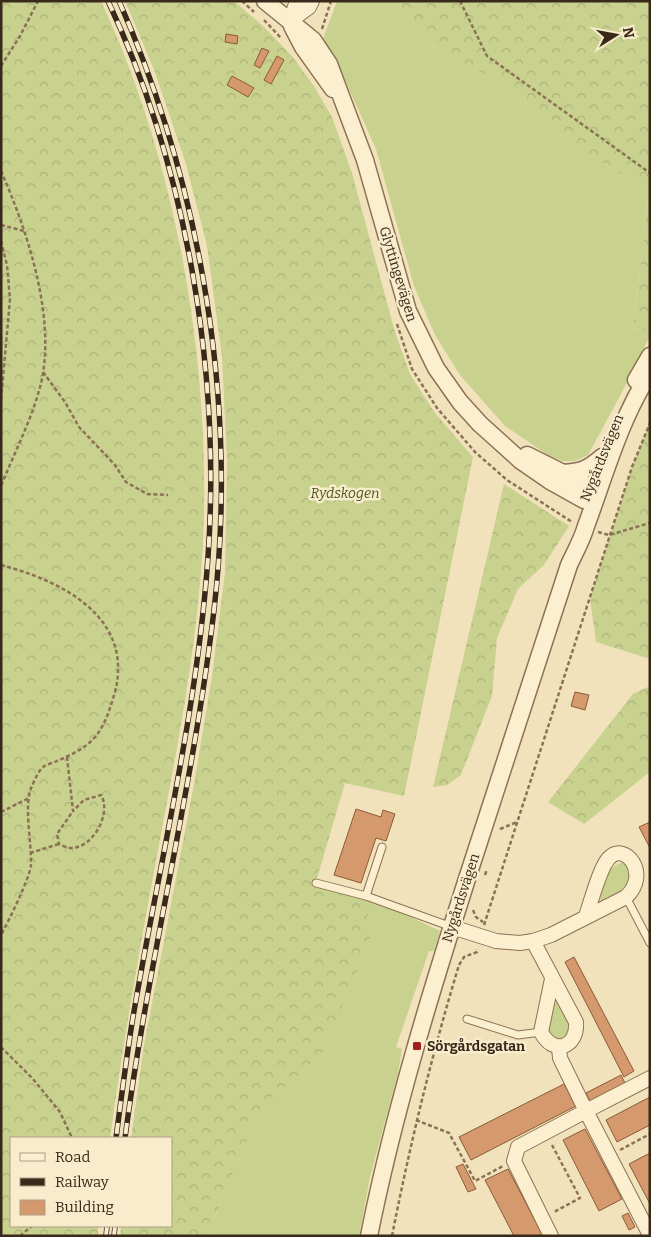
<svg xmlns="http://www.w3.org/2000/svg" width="651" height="1237" font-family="Bitter,serif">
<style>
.grass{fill:#c9d18f}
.forest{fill:url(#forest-crowns)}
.building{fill:#d4996d;stroke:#8d5a37}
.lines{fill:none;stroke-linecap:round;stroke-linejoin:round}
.service-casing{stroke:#8b7254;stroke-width:9}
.minor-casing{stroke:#8b7254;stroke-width:16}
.tertiary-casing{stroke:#8b7254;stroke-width:19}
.path{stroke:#8b7254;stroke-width:2.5;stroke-dasharray:4 2.5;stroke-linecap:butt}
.service{stroke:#fcefcf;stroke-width:7}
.minor{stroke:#fcefcf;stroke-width:14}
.tertiary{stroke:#fcefcf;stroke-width:16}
.rail-casing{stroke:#39291a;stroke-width:5.5}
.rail{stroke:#f9eccc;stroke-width:4;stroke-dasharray:11;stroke-linecap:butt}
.poi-dot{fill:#a01e1d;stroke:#f9eccc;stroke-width:2}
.labels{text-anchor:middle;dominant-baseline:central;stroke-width:5;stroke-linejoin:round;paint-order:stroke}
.street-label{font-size:14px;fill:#39291a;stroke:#f9eccc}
.park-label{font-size:14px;font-style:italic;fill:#49571e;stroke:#f9eccc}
.poi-label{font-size:14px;font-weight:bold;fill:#39291a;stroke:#f9eccc;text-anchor:start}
</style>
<defs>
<pattern id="forest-crowns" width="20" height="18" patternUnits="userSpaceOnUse" patternTransform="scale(1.25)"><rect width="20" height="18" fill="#c9d18f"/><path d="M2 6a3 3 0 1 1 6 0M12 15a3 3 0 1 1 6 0" fill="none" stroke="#adb37b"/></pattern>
</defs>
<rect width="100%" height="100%" fill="#f2e2bc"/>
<g class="grass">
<path d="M337,1H397L428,43L512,90L567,141L649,191L633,329L650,331V336L621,394L588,455L575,461H562L548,455L505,426L460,375L435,335L414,286L376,149L345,80L323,39Z"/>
<path d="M621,863H627L633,867L629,887L602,902L600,899C604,886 606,867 621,863Z"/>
<path d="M366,896L440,931L434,951H429L396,1047L402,1049L398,1073L370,1177L359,1236H207L261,1106L321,1056Z"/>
<path d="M556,1001L569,1024L567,1035L564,1038L555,1039L548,1031Z"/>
</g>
<g class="forest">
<path d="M1,1H101C174,156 208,346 204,517C201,623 181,729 161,834C142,935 124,1036 110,1138H11V1226H98V1236H1Z"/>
<path d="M125,1H234L263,26L292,56L314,86L332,117L352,173L395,332L410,374L435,413L473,457L404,796L345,783L316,882L366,896L371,938L321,1056L261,1107L207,1236H120L121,1226H171V1138H131L144,1045L194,784L212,676L225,572L227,460L222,357L207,246L186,164L154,70Z"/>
<path d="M397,1H650V331L633,329L649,191L567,141L512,90L428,43Z"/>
<path d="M650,423V659L596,642L590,598L632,467Z"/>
<path d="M504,484L569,526L544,565L518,589L497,638L492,696L461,775L447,785L433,787Z"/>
<path d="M650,686V772L584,824L548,802L633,694Z"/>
</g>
<g class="building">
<path d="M226,34L238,36L237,44L225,42Z"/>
<path d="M262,48L269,51L260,68L254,65Z"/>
<path d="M277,56L284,60L271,84L264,80Z"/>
<path d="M232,76L254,88L248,97L227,85Z"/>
<path d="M575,692L589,695L585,710L571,706Z"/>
<path d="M356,809L381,817L383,810L395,814L386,841L376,838L361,883L334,875Z"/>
<path d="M650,822V848L639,827Z"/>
<path d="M574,957L634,1071L624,1077L565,962Z"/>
<path d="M621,1075L625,1083L590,1101L586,1093Z"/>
<path d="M564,1084L576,1106L471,1160L459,1137Z"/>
<path d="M650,1097V1125L617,1142L606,1120Z"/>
<path d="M585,1129L622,1199L599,1211L563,1140Z"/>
<path d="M650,1153V1204L629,1164Z"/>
<path d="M463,1164L476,1189L468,1192L456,1167Z"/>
<path d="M508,1169L518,1188L543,1236H514L485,1180Z"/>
<path d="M628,1213L635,1227L629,1230L622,1216Z"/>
</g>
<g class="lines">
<defs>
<g id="service">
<path d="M382,847L366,896L452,927"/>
<path d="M316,883L366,896"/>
<path d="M626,897L650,943"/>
<path d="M467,1019L518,1035L541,1032"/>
</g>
<g id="minor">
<path d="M290,21L309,7L312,1"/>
<path d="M290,21L297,1"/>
<path d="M452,927L496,941L520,943L533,941L551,935L626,897C651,874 625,841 609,858C600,867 591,902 586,916"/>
<path d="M533,941L576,1022C578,1048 553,1056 541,1032L552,979"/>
<path d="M559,1047L560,1058L586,1111L650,1078"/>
<path d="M551,1236L514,1161L518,1147L586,1111L650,1235"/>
</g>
<g id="tertiary">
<path d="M265,1L313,40L329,64L365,160L408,311L436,368L460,402L480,424L521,461L550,481L584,500L596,496"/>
<path d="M292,26L303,47L333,89"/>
<path d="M636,380L650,356"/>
<path d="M527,455L589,486L596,496"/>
<path d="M563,473C582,472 588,469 602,457"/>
<path d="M369,1236C393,1116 429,998 466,882C500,776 535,671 569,565C575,552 582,540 586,526C605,475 620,419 650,373"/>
</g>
</defs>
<use href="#service" class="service-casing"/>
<use href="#minor" class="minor-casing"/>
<use href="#tertiary" class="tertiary-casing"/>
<g class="path">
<path d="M242,1L254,12"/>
<path d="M460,1L487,56L650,173"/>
<path d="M264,20L281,38"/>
<path d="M322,29L331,1"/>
<path d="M1,66L20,36L38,1"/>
<path d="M1,171C27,230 55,314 42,379C34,415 15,451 1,486"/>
<path d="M1,225L24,231"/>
<path d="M1,241L7,265L10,299L1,400"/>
<path d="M397,324L412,369L437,408L475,452L507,480L572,522"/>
<path d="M43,372L65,402L79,427L115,465L126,482L147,494L168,495"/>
<path d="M598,532L609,535L650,523"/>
<path d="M1,565C62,581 134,617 115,692C110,708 106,724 95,737C86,748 71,755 57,761C53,763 47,764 43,767C39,770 34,781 32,786C23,804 32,844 31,865C30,878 8,922 1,935"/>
<path d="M67,757L73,811L84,800L101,795C112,813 93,849 70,848C67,848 62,845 59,844L57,834L73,811"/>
<path d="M1,812L29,798"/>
<path d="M500,829L517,822"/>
<path d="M30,853L59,844"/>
<path d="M485,875L487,869"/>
<path d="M473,910L476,917L483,922"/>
<path d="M484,925L632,467L650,423"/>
<path d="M1,1047L33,1079L60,1112L72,1138"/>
<path d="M416,1120L449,1133L475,1181L503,1166"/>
<path d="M552,1145L580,1198L554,1212"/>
<path d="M620,1150L650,1134"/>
<path d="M20,1236L32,1226"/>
<path d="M392,1236C410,1144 432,1054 459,965L464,957L477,952V949"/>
</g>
<use href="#service" class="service"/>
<use href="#minor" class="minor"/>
<use href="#tertiary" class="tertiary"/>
<defs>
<g id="rail">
<path d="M108,1C187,169 221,373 208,557C197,715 158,868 132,1023C126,1061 121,1100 116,1138"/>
<path d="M119,1C202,190 238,405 214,610C193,788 148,961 125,1138"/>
<path d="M106,1236L107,1226"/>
<path d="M114,1236L115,1226"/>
</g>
</defs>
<use href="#rail" class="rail-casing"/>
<use href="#rail" class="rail"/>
</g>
<rect class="poi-dot" x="412" y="1041" width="10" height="10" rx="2.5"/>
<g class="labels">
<g class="street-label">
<text transform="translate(398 274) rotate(73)">Glyttingevägen</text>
<text transform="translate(602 458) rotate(-68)">Nygårdsvägen</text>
<text transform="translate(461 898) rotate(-72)">Nygårdsvägen</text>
</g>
<g class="park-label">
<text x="345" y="493">Rydskogen</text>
</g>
<g class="poi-label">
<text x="427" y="1046">Sörgårdsgatan</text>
</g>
</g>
<rect width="651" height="1237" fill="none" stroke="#39291a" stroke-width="5"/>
<rect x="10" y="1137" width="162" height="90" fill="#f9eccc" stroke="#ac9e85"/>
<rect x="20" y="1153" width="25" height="8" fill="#fcefcf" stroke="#ac9e85"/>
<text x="55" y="1162" font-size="15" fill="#39291a">Road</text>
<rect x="20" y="1178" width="25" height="8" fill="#39291a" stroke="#ac9e85"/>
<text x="55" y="1187" font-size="15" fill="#39291a">Railway</text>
<rect x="20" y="1200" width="25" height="15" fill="#d4996d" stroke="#ac9e85"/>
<text x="55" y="1212" font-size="15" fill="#39291a">Building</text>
<g transform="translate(616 35) rotate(79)" stroke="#f9eccc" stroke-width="4" paint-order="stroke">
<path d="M0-4L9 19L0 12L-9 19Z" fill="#39291a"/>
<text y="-8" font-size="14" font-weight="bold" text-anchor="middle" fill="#39291a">N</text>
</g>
</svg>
